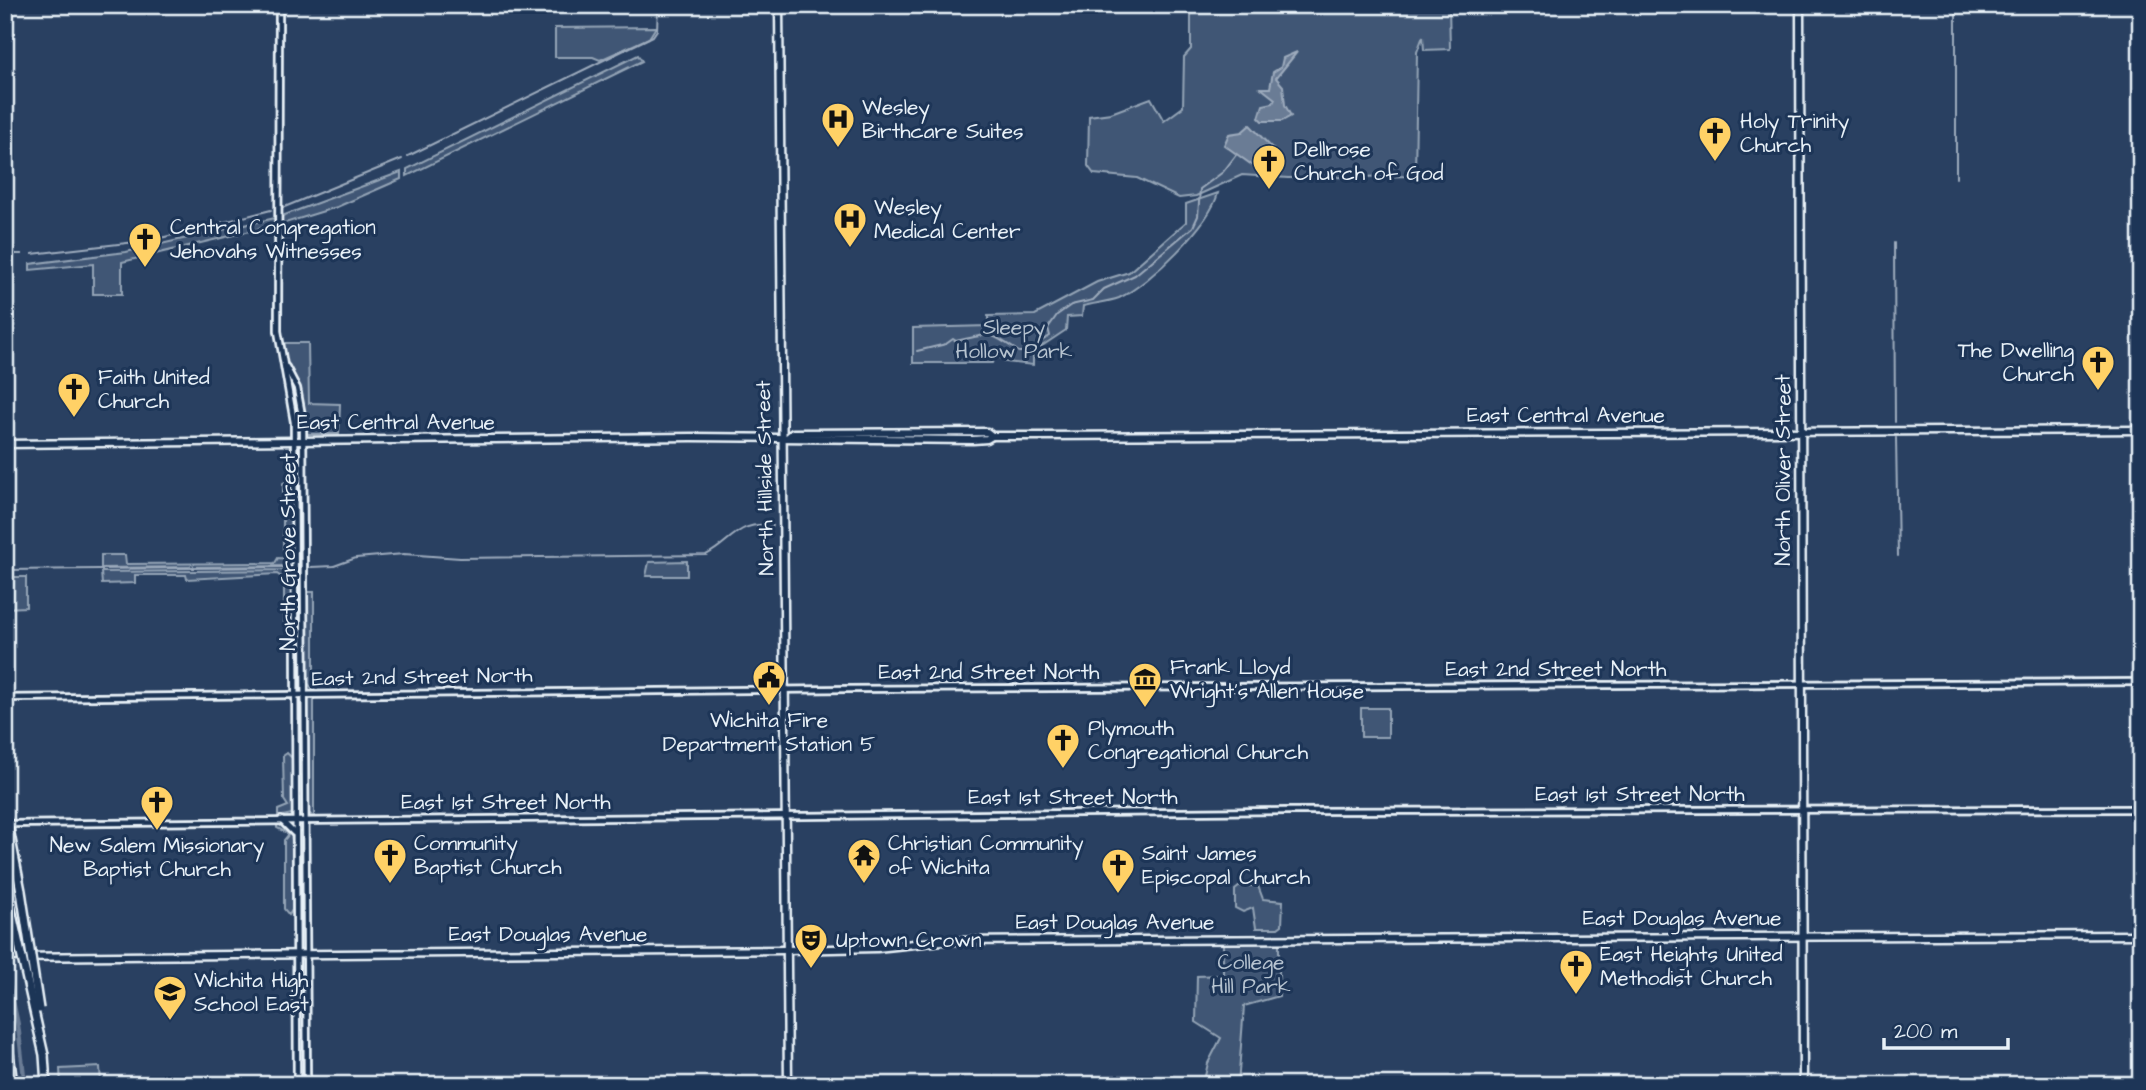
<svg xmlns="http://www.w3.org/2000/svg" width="2146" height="1090" font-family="'Architects Daughter',sans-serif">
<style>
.green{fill:#415774;stroke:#94a4b6;stroke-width:2}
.water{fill:#6b7c95;stroke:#9dabbd;stroke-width:2}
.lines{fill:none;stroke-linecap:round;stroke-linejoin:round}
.stream{stroke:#9dabbd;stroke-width:2}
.canal{stroke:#6b7c95;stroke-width:4.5}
.minor-casing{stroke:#e8f1f8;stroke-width:10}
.major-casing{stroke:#e8f1f8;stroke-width:11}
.highway-casing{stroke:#e8f1f8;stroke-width:12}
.minor{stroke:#1d3557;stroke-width:4.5}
.major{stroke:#1d3557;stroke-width:6}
.highway{stroke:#1d3557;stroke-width:7}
.highway-bridge-casing{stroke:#e8f1f8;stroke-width:12;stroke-linecap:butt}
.highway-bridge{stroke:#1d3557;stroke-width:7}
.labels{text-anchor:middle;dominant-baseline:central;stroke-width:6;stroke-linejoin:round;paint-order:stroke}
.poi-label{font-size:21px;fill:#e8f1f8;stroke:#1d3557;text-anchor:start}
.park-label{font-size:21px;fill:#b6c3d0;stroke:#1d3557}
.street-label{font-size:21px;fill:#e8f1f8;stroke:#1d3557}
</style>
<rect width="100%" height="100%" fill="#294061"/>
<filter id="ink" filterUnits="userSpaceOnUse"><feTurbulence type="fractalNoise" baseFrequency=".0143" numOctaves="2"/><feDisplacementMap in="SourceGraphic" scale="14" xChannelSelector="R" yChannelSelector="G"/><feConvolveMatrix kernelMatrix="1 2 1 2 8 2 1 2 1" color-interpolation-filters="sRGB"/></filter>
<g filter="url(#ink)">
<g class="green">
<path d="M1191,5H1449L1450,49L1424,50L1423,36L1417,52L1415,176L1288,178L1242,175L1196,196L1179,198L1137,178L1094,174L1088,166L1089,116L1111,113L1151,98L1164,121L1183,107L1184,57L1191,49Z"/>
<path d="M656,27L649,38L600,60L593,57H555V28Z"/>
<path d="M638,55L642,61L407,176V169Z"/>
<path d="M401,172V179L337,207L282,224V216Z"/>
<path d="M1218,193C1210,224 1150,284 1119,298C1108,302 1094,303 1083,306L1082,316L1067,317L1066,330L1033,352V365L1006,362L1000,357L994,359L992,363H913V328L988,326V316L1035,315L1097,282L1129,272L1186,222V204Z"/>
<path d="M275,218V225L122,262V294H93V264L30,270V264L126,252Z"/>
<path d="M282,343H308L309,403L340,404L339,434H306L301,389L286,360Z"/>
<path d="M289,480L292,486L293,549L287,553L283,549V483Z"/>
<path d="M101,555H125L126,564L275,563L278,558L291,559L292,626L288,628L284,625V588L288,582L277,574L187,579L186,575H135V583L102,584L101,572L288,570V566L101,568Z"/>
<path d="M687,561V576H646L649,562Z"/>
<path d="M5,577H26V607L5,608Z"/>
<path d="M307,592H314V691L308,683Z"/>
<path d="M314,697V818L309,813L308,700Z"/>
<rect x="1361" y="708" width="27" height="29"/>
<path d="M287,753L292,758V814L278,817V810L288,806L284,800L283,756Z"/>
<path d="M277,824H284L290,829L292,840V910L289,915L284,909V840L289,834L277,828Z"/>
<path d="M1240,886H1258L1263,899L1283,901L1282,925L1278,928H1256L1253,908L1243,912L1235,908V890Z"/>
<path d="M1223,943H1279V996L1244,1006L1238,1085H1203L1208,1063L1221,1038L1196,1022L1197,976L1223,975Z"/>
<path d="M100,1067L101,1084L61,1085L60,1069Z"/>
</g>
<g class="water">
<path d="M1297,52L1276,78L1283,86L1285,105L1291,116L1282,121H1262L1259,118L1263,105L1273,103L1275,99L1261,88H1270L1273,72L1281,67L1283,58Z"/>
<path d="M1250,125L1273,149L1270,156L1252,165L1224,145L1229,134L1242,132Z"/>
</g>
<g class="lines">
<g class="stream">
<path d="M1956,5V178"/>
<path d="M408,156L653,36L657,30L658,5"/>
<path d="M282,208L402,159"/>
<path d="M1894,243L1895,422"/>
<path d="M5,254H22"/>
<path d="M32,254L153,240L271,210"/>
<path d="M917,351L946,344L953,339L956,341C993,333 988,331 1019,352H1030L1035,345L1050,336L1048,328L1057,315L1071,305L1093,300L1104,289L1135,275L1193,227L1198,216L1200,189L1223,172L1236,155"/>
<path d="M1896,438L1898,556"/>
<path d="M311,567L334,566L356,558L404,554L460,558L706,555C732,542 738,519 773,526"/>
<path d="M5,570L288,567"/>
</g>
<path class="canal" d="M5,964L18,1025L25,1085"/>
<defs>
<g id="minor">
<path d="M279,5L278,331L294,422L297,1085"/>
<path d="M286,367L297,388L303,421L307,1085"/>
<path d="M5,698L848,689L2141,682"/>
<path d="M5,812L8,823"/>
<path d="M281,820L294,833"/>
<path d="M6,824L1287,811L2141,809"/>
</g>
<g id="major">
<path d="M779,5L788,1085"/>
<path d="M1800,5L1803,1085"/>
<path d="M788,437L793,433L987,432L992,436H1037L2141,430"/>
<path d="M5,444L692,437L973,440L987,439L992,436"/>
<path d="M5,957L786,950L877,948L942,941L2141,935"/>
</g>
<g id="highway">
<path d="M8,824L21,891"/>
<path d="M5,1021L13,1085"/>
<path d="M44,1055L46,1085"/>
</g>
</defs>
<use href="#minor" class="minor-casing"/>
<use href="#major" class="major-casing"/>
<use href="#highway" class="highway-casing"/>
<use href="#minor" class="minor"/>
<use href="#major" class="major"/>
<use href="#highway" class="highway"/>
<defs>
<g id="highway-bridge">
<path d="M5,883L44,1055"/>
<path d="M21,891L39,1009"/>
</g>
</defs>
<use href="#highway-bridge" class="highway-bridge-casing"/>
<use href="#highway-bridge" class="highway-bridge"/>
</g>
</g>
<defs>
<symbol id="hospital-pin" viewBox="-11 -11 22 30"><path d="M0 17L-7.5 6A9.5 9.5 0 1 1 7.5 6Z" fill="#ffd166" stroke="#1d3557"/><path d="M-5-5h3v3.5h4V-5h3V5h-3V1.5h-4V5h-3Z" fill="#111"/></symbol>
<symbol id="church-pin" viewBox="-11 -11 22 30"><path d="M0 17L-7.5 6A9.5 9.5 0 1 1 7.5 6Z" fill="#ffd166" stroke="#1d3557"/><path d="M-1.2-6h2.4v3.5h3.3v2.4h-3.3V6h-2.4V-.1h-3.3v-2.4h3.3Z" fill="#111"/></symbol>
<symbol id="civic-pin" viewBox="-11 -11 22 30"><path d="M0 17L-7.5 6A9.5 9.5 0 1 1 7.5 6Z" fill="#ffd166" stroke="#1d3557"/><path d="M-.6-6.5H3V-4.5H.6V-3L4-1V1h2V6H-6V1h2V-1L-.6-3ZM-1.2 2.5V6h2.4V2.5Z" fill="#111"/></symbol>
<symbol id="museum-pin" viewBox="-11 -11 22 30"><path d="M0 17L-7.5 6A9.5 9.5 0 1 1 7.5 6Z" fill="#ffd166" stroke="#1d3557"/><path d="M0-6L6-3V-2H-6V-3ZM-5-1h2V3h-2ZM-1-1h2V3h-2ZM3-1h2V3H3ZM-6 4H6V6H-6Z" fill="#111"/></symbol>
<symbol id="temple-pin" viewBox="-11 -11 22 30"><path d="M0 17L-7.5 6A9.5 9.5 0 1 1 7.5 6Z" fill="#ffd166" stroke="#1d3557"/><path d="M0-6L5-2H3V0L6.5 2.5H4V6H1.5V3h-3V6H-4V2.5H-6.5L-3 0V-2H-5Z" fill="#111"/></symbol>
<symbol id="theatre-pin" viewBox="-11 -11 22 30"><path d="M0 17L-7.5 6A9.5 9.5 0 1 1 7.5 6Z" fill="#ffd166" stroke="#1d3557"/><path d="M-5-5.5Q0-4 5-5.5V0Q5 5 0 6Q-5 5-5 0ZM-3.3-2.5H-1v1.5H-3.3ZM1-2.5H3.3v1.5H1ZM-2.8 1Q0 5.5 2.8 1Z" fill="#111"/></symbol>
<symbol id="school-pin" viewBox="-11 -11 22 30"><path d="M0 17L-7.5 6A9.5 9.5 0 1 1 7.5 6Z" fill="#ffd166" stroke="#1d3557"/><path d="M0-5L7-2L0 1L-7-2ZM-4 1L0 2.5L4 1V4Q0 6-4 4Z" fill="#111"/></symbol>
</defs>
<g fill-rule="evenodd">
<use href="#hospital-pin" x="819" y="100" width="38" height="52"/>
<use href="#church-pin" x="1696" y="114" width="38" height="52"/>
<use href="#church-pin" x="1250" y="142" width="38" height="52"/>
<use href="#hospital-pin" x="831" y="200" width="38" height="52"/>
<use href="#church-pin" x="126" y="220" width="38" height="52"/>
<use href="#church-pin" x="2079" y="343" width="38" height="52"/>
<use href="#church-pin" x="55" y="370" width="38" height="52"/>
<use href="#civic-pin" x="750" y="658" width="38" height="52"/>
<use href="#museum-pin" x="1126" y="660" width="38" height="52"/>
<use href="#church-pin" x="1044" y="721" width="38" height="52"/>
<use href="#church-pin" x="138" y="783" width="38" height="52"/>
<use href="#church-pin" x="371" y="836" width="38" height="52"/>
<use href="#temple-pin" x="845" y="836" width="38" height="52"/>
<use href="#church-pin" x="1099" y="846" width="38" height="52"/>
<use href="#theatre-pin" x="792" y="921" width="38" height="52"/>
<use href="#church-pin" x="1557" y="947" width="38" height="52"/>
<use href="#school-pin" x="151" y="973" width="38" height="52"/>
</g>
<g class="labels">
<g class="poi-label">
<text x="862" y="107">Wesley<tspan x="862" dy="24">Birthcare Suites</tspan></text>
<text x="1740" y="121">Holy Trinity<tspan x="1740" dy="24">Church</tspan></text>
<text x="1294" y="149">Dellrose<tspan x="1294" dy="24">Church of God</tspan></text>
<text x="874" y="207">Wesley<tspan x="874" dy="24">Medical Center</tspan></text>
<text x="170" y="227">Central Congregation<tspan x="170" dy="24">Jehovahs Witnesses</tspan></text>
<text x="2074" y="350" text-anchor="end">The Dwelling<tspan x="2074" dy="24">Church</tspan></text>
<text x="98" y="377">Faith United<tspan x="98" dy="24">Church</tspan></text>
<text x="1170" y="667">Frank Lloyd<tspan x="1170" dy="24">Wright's Allen House</tspan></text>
<text x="769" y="720" text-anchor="middle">Wichita Fire<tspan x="769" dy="24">Department Station 5</tspan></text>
<text x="1088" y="728">Plymouth<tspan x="1088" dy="24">Congregational Church</tspan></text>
<text x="414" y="843">Community<tspan x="414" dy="24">Baptist Church</tspan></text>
<text x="888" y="843">Christian Community<tspan x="888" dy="24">of Wichita</tspan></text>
<text x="157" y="845" text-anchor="middle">New Salem Missionary<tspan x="157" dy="24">Baptist Church</tspan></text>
<text x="1142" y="853">Saint James<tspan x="1142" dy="24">Episcopal Church</tspan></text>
<text x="836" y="940">Uptown Crown</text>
<text x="1600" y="954">East Heights United<tspan x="1600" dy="24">Methodist Church</tspan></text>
<text x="194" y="980">Wichita High<tspan x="194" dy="24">School East</tspan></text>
</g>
<g class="park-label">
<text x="1014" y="327">Sleepy<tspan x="1014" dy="24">Hollow Park</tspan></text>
<text x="1251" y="962">College<tspan x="1251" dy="24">Hill Park</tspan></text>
</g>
<g class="street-label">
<text x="1566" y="415">East Central Avenue</text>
<text x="396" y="422">East Central Avenue</text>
<text transform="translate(1783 470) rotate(-90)">North Oliver Street</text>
<text transform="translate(765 478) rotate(-91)">North Hillside Street</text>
<text transform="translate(288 552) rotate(-90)">North Grove Street</text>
<text x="1556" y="669">East 2nd Street North</text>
<text x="989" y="672">East 2nd Street North</text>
<text transform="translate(422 677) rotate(-1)">East 2nd Street North</text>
<text x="1640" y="794">East 1st Street North</text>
<text x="1073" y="797">East 1st Street North</text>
<text x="506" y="802">East 1st Street North</text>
<text x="1682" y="918">East Douglas Avenue</text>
<text x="1115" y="922">East Douglas Avenue</text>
<text x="548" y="934">East Douglas Avenue</text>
</g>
</g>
<rect width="2146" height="1090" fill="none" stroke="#1d3557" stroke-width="28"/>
<rect x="14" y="14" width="2118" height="1062" fill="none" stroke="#e8f1f8" stroke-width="2.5" filter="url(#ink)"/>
<path d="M1884 1038v10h124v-10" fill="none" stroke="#e8f1f8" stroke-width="3.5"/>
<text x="1894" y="1038" font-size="21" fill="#e8f1f8" stroke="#1d3557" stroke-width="5" paint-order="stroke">200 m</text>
</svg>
